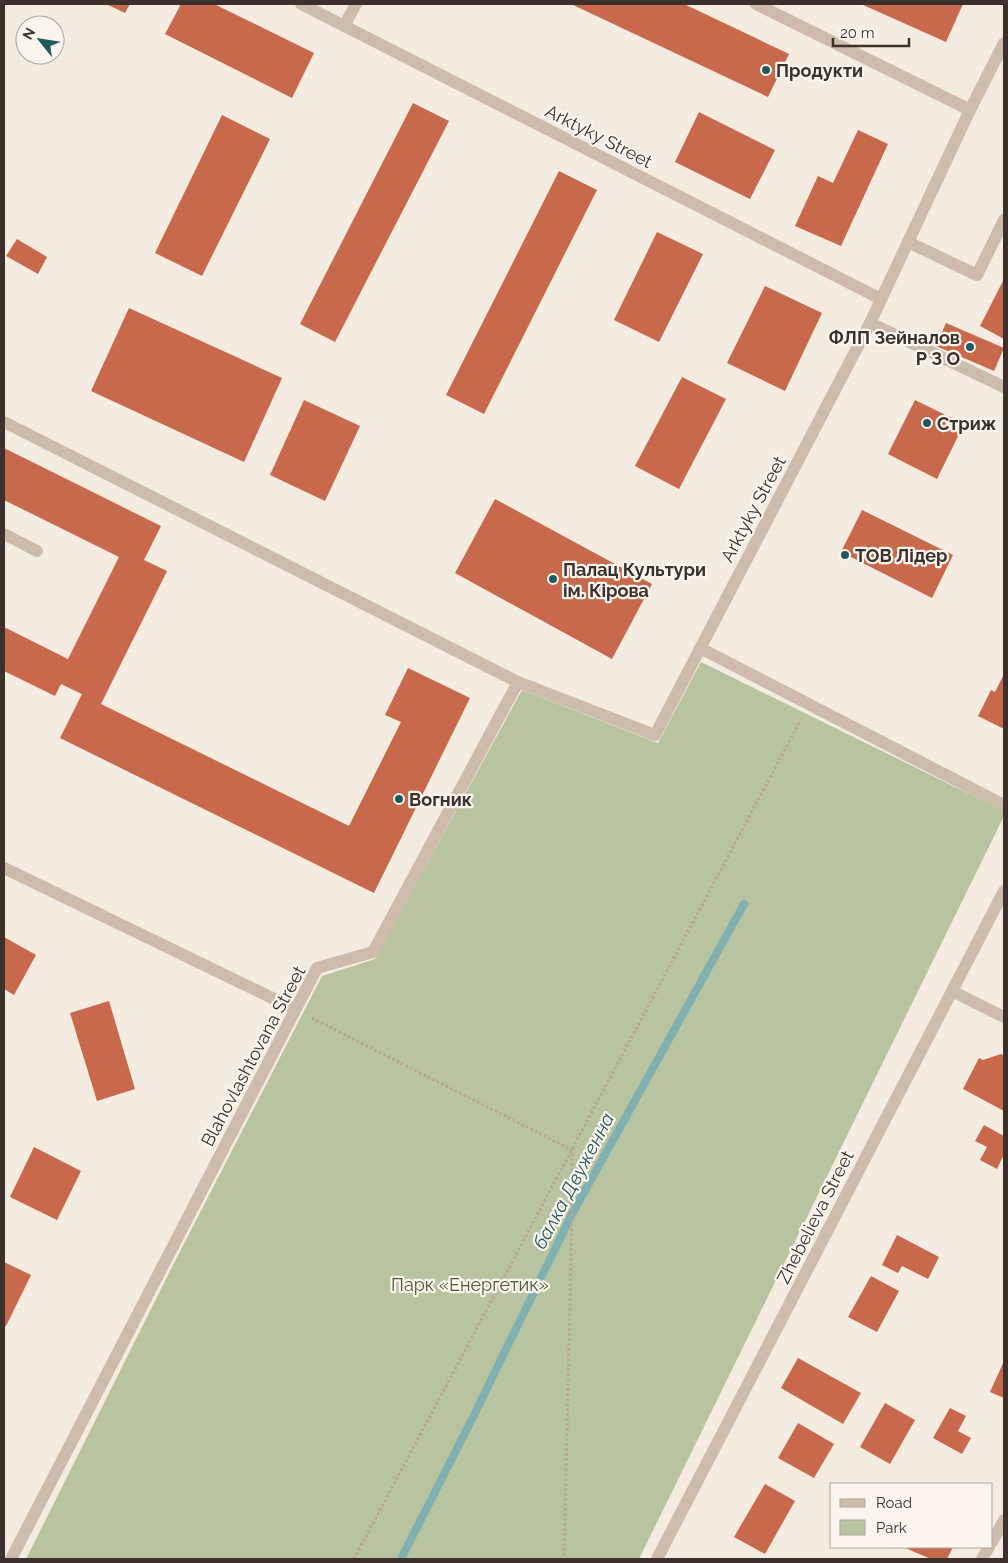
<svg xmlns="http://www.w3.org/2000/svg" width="1008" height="1563" font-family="Raleway,sans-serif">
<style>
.green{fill:#b8c4a0}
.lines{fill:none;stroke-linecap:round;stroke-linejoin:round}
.stream{stroke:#7fb0b2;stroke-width:8}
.building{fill:#c8694b}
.path{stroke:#b9a596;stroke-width:3;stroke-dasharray:2.5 2.5;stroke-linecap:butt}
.minor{stroke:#cdbbac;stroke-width:12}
.poi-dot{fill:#1f5a5e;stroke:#fbf5ee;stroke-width:2}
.labels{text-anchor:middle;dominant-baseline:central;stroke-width:4.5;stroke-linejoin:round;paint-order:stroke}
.poi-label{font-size:18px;font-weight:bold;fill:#3b302b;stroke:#fbf5ee;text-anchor:start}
.street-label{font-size:18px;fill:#3b302b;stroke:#fbf5ee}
.park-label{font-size:18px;fill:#4a5a2e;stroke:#fbf5ee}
.water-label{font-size:19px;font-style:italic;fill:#1f5a5e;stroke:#fbf5ee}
</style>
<rect width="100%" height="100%" fill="#f4ebe1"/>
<path class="green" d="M701,662L1004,811V816L639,1559H26L173,1265L322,976L375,959L522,690L658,743Z"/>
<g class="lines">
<path class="stream" d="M401,1559L475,1413L572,1214L744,904"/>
</g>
<g class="building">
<path d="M106,4H130L125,13Z"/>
<path d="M181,4H214L314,53L292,98L165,34Z"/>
<path d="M571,4H684L789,54L768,97Z"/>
<path d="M861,4H963L946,42Z"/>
<path d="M413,103L449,121L335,342L300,324Z"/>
<path d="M699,112L775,150L750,199L675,162Z"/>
<path d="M222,115L270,139L202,276L155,253Z"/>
<path d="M858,130L888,144L841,246L795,226L818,176L833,183Z"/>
<path d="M559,171L597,190L484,414L446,395Z"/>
<path d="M657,232L703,254L659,342L614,320Z"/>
<path d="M17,239L47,257L38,274L6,256Z"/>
<path d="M1004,279V339L980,326Z"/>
<path d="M765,286L822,313L785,391L727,363Z"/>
<path d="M129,308L282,378L244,462L91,391Z"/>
<path d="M946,323L1004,348L994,371L936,346Z"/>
<path d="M682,377L726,399L679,489L635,466Z"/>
<path d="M304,400L360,426L325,501L270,475Z"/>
<path d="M915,400L964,424L937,479L888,454Z"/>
<path d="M4,448L161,526L144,560L167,571L101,704L349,826L401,722L385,715L408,668L470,698L374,893L60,738L82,694L61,684L55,696L4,671V627L68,659L119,557L4,500Z"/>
<path d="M495,499L652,584L612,659L455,573Z"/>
<path d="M862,510L953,555L932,598L841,552Z"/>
<path d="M1004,674V729L978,716L991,690L995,692Z"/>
<path d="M4,937L36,955L14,995L4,989Z"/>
<path d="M109,1001L135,1089L97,1101L70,1013Z"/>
<path d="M1001,1054L1004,1056V1111L963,1089L979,1058L983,1060Z"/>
<path d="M984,1125L1004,1136V1154L997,1169L980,1160L987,1147L975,1141Z"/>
<path d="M34,1147L81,1171L57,1220L10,1197Z"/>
<path d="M897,1235L939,1257L928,1279L902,1266L898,1273L882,1265Z"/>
<path d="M4,1262L31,1275L6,1326H4Z"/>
<path d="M871,1276L899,1291L877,1332L848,1317Z"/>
<path d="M798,1358L861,1393L843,1424L781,1388Z"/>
<path d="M1004,1361V1398L990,1392Z"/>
<path d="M885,1403L915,1420L890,1464L860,1447Z"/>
<path d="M950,1408L966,1416L958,1431L971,1438L962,1454L933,1438Z"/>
<path d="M798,1423L834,1444L814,1478L778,1458Z"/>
<path d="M765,1484L795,1501L765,1554L734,1537Z"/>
<path d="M903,1547H953L947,1559H931Z"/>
</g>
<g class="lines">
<g class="path">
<path d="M312,1018L572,1150V1214L564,1559"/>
<path d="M354,1559L800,721"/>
</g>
<g class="minor">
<path d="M301,4L881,299"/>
<path d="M756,4L970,110"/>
<path d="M344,26L356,4"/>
<path d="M908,242L977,275L1004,220"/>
<path d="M870,323L1004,387"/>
<path d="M4,422L518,682"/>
<path d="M4,534L37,551"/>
<path d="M700,648L1004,805"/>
<path d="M4,868L295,1009"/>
<path d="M952,991L1004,1017"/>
<path d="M992,1542L1004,1520"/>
<path d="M11,1559L317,968L373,952L518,682L655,735L870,323L970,110L1004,43"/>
<path d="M657,1559L1004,891"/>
<path d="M982,1559L989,1547"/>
</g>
</g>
<g class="poi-dot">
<circle cx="766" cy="70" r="5"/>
<circle cx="970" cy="347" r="5"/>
<circle cx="927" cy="423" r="5"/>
<circle cx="845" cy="555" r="5"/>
<circle cx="553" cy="579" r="5"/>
<circle cx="399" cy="799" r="5"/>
</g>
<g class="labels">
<g class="poi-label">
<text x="776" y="70">Продукти</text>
<text x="960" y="337" text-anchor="end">ФЛП Зейналов<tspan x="960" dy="21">Р З О</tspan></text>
<text x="937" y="423">Стриж</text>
<text x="855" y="555">ТОВ Лідер</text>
<text x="563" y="569">Палац Культури<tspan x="563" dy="21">ім. Кірова</tspan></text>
<text x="409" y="799">Вогник</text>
</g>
<g class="street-label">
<text transform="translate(599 136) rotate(27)">Arktyky Street</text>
<text transform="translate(753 509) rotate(-62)">Arktyky Street</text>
<text transform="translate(253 1056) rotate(-62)">Blahovlashtovana Street</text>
<text transform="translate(815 1217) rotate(-63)">Zhebelieva Street</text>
</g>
<g class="park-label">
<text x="470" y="1284">Парк «Енергетик»</text>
</g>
<g class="water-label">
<text transform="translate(573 1181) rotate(-62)">балка Двуженна</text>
</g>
</g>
<rect width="1008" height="1563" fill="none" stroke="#3b302b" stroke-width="10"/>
<rect x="830" y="1483" width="162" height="65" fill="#fbf5ee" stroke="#aea6a0"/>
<rect x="840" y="1499" width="25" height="8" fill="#cdbbac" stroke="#aea6a0"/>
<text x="876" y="1508" font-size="15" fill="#3b302b">Road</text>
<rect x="840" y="1520" width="25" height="15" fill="#b8c4a0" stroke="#aea6a0"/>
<text x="876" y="1533" font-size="15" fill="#3b302b">Park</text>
<g transform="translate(40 40) rotate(300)"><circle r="24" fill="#fbf5ee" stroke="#aea6a0"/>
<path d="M0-4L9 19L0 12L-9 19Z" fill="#1f5a5e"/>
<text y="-8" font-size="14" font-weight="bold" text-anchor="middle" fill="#3b302b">N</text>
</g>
<path d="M833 38v8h76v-8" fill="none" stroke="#3b302b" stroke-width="2.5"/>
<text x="840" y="38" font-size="15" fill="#3b302b" stroke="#fbf5ee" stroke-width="4" paint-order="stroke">20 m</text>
</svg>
